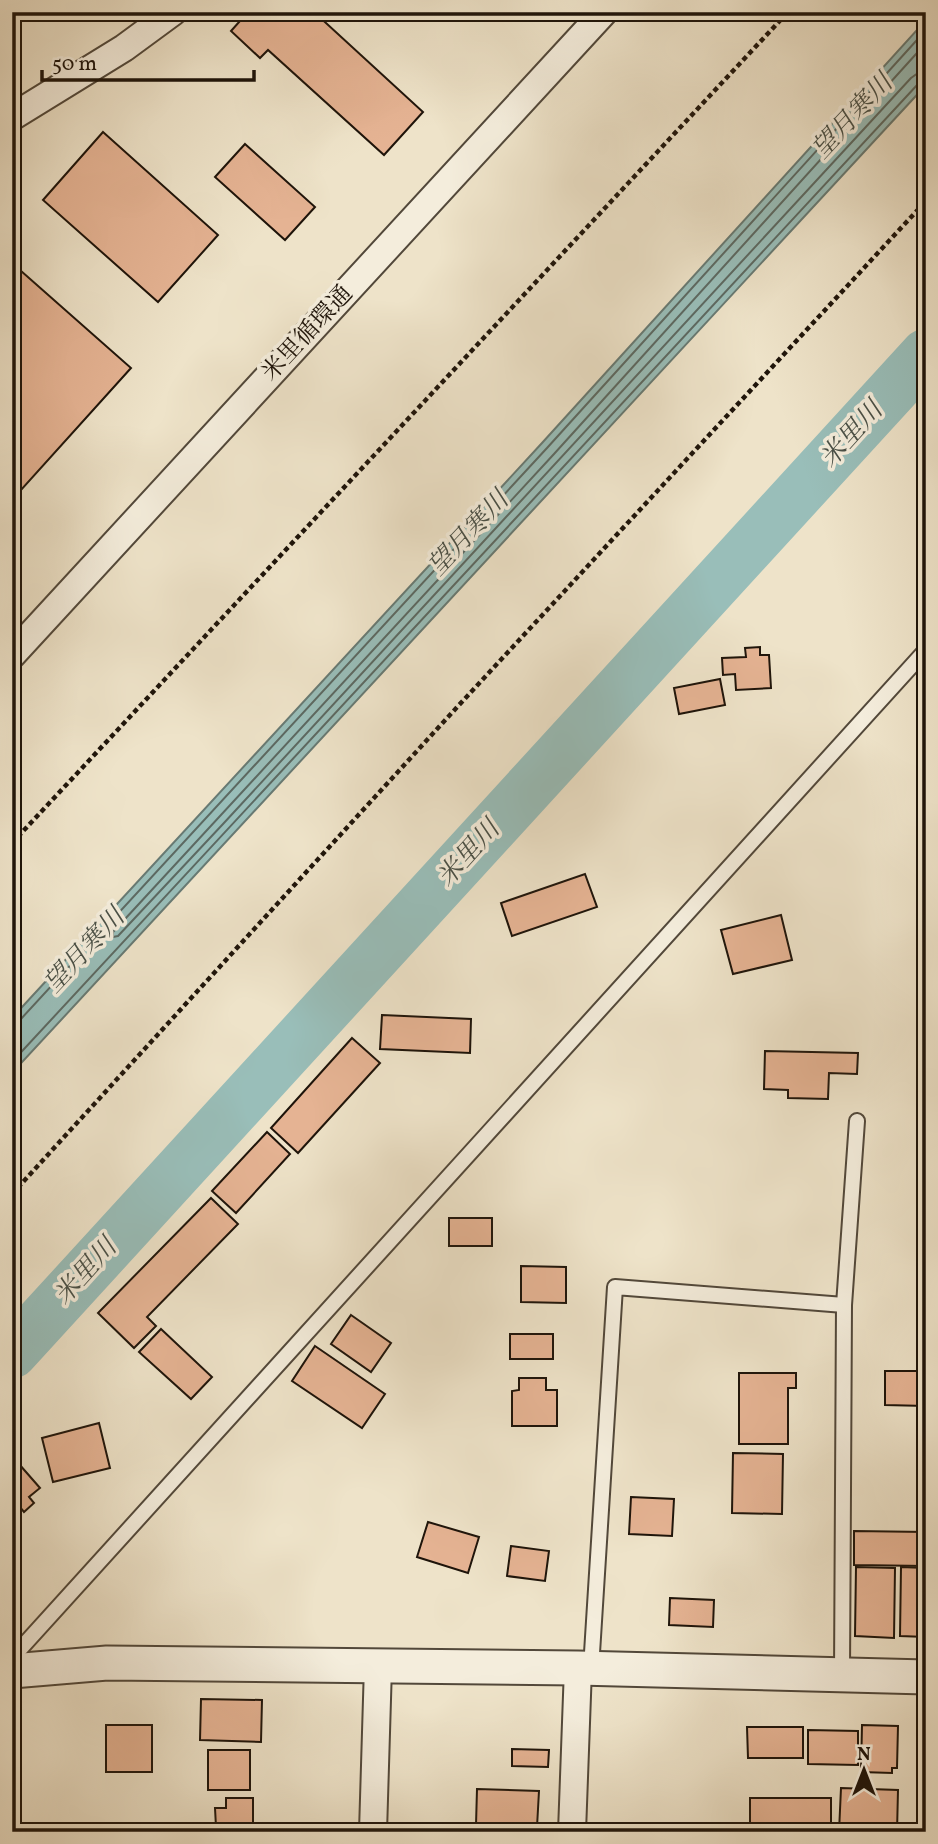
<svg xmlns="http://www.w3.org/2000/svg" width="938" height="1844" font-family="Vollkorn,'Noto Serif JP',serif">
<style>
.water{fill:#99beb9;stroke:#687a73;stroke-width:2}
.lines{fill:none;stroke-linecap:round;stroke-linejoin:round}
.shore{stroke:#5c6962;stroke-width:2}
.river{stroke:#99beb9;stroke-width:51}
.building{fill:#e5b393;stroke:#1e140a;stroke-width:2}
.service-casing{stroke:#52483a;stroke-width:18}
.minor-casing{stroke:#52483a;stroke-width:30}
.tertiary-casing{stroke:#52483a;stroke-width:37}
.path{stroke:#1e140a;stroke-width:4.5;stroke-dasharray:5 3.5;stroke-linecap:butt}
.service{stroke:#f4eddc;stroke-width:14}
.minor{stroke:#f4eddc;stroke-width:26}
.tertiary{stroke:#f4eddc;stroke-width:33}
.labels{text-anchor:middle;dominant-baseline:central;stroke-width:7;stroke-linejoin:round;paint-order:stroke}
.street-label{font-size:24px;fill:#1e140a;stroke:#f4eddc}
.water-label{font-size:26px;font-style:italic;fill:#495047;stroke:#f4eddc}
</style>
<rect width="100%" height="100%" fill="#eee3c9"/>
<filter id="stains"><feTurbulence type="fractalNoise" baseFrequency=".00286" numOctaves="4"/><feColorMatrix values="0 0 0 0 .2 0 0 0 0 .09 0 0 0 0 .02 0 0 0 .5 -.17"/></filter>
<radialGradient id="worn" r=".72"><stop offset=".6" stop-color="#630" stop-opacity="0"/><stop offset="1" stop-color="#630" stop-opacity=".3"/></radialGradient>
<path class="water" d="M926,20V85L12,1073V1018L542,443Z"/>
<g class="lines">
<g class="shore">
<path d="M926,43L554,454L113,932V937L118,936L223,824L911,78L918,73L926,72"/>
<path d="M12,1022L20,1020L547,448L926,30"/>
<path d="M12,1062L918,84L926,81"/>
</g>
<path class="river" d="M12,1353L926,354"/>
</g>
<g class="building">
<path d="M248,12H314L423,112L384,155L268,50L260,58L231,31Z"/>
<path d="M103,132L218,235L158,302L43,200Z"/>
<path d="M245,144L315,207L285,240L215,177Z"/>
<path d="M12,263L131,368L12,500Z"/>
<path d="M760,647V655H769L771,688L736,690L735,674L723,675L722,658L746,657L745,648Z"/>
<path d="M720,679L725,705L679,714L674,688Z"/>
<path d="M585,874L597,907L512,936L501,903Z"/>
<path d="M781,915L792,960L733,974L721,930Z"/>
<path d="M382,1015L471,1019L470,1053L380,1049Z"/>
<path d="M352,1038L380,1063L298,1153L271,1128Z"/>
<path d="M765,1051L858,1053L857,1074L829,1073L828,1099L788,1098V1090L764,1089Z"/>
<rect x="917" y="1094" width="9" height="42"/>
<path d="M267,1132L290,1154L236,1213L212,1191Z"/>
<path d="M211,1198L238,1224L147,1317L156,1326L134,1348L98,1313Z"/>
<rect x="449" y="1218" width="43" height="28"/>
<path d="M521,1266L566,1267V1303L521,1302Z"/>
<path d="M351,1315L391,1343L371,1372L331,1344Z"/>
<path d="M161,1329L212,1377L191,1399L139,1352Z"/>
<rect x="510" y="1334" width="43" height="25"/>
<path d="M315,1346L385,1394L362,1428L292,1381Z"/>
<path d="M885,1371H926V1406L885,1405Z"/>
<path d="M739,1373H796V1388H788V1444H739Z"/>
<path d="M519,1378H546V1390H557V1426H512V1391L519,1390Z"/>
<path d="M99,1423L110,1468L53,1482L42,1438Z"/>
<path d="M733,1453L783,1454L782,1514L732,1513Z"/>
<path d="M12,1456L40,1488L29,1497L34,1503L24,1512L19,1506L12,1512Z"/>
<rect x="923" y="1458" width="3" height="52"/>
<path d="M631,1497L674,1499L672,1536L629,1534Z"/>
<path d="M428,1522L479,1537L468,1573L417,1557Z"/>
<path d="M854,1531L926,1532V1566L854,1565Z"/>
<path d="M511,1546L549,1551L545,1581L507,1576Z"/>
<path d="M856,1567L895,1568L894,1638L855,1636Z"/>
<path d="M901,1567L926,1568V1637L900,1636Z"/>
<path d="M670,1598L714,1600L713,1627L669,1625Z"/>
<path d="M201,1699L262,1700L261,1742L200,1740Z"/>
<rect x="106" y="1725" width="46" height="47"/>
<path d="M862,1725L898,1726L897,1768H892V1773L861,1772Z"/>
<path d="M747,1727H803V1758H748Z"/>
<path d="M808,1730L858,1731V1765L808,1764Z"/>
<path d="M512,1749L549,1750L548,1767L512,1766Z"/>
<rect x="208" y="1750" width="42" height="40"/>
<path d="M841,1788L898,1790L897,1832H839Z"/>
<path d="M477,1789L539,1791L537,1827L476,1825Z"/>
<path d="M226,1798H253V1826L216,1827L215,1808H226Z"/>
<rect x="750" y="1798" width="81" height="34"/>
</g>
<g class="lines">
<defs>
<g id="service">
<path d="M12,1658L926,650"/>
<path d="M591,1669L615,1287L844,1305"/>
<path d="M842,1674L844,1305L857,1121"/>
</g>
<g id="minor">
<path d="M12,117L124,48L173,12"/>
<path d="M12,655L604,12"/>
<path d="M373,1832L378,1666"/>
<path d="M572,1832L578,1668"/>
</g>
<path id="tertiary" d="M12,1671L107,1663L578,1668L926,1677"/>
</defs>
<use href="#service" class="service-casing"/>
<use href="#minor" class="minor-casing"/>
<use href="#tertiary" class="tertiary-casing"/>
<g class="path">
<path d="M12,843L788,12"/>
<path d="M12,1194L459,705L926,201"/>
</g>
<use href="#service" class="service"/>
<use href="#minor" class="minor"/>
<use href="#tertiary" class="tertiary"/>
</g>
<g class="labels">
<g class="street-label">
<text transform="translate(308 334) rotate(-47)">米里循環通</text>
</g>
<g class="water-label">
<text transform="translate(853 117) rotate(-47)">望月寒川</text>
<text transform="translate(852 435) rotate(-48)">米里川</text>
<text transform="translate(469 534) rotate(-47)">望月寒川</text>
<text transform="translate(469 854) rotate(-48)">米里川</text>
<text transform="translate(85 951) rotate(-47)">望月寒川</text>
<text transform="translate(86 1272) rotate(-48)">米里川</text>
</g>
</g>
<rect width="938" height="1844" fill="none" stroke="#eee3c9" stroke-width="42"/>
<rect x="14" y="14" width="910" height="1816" fill="none" stroke="#1e140a" stroke-width="3.5"/>
<rect x="21" y="21" width="896" height="1802" fill="none" stroke="#1e140a" stroke-width="2"/>
<g transform="translate(864 1770)" stroke="#f4eddc" stroke-width="5" paint-order="stroke">
<path d="M0-5L12 26L0 18L-12 26Z" fill="#1e140a"/>
<text y="-10" font-size="19" font-weight="bold" text-anchor="middle" fill="#1e140a">N</text>
</g>
<path d="M42 70v10h212v-10" fill="none" stroke="#1e140a" stroke-width="3.5"/>
<text x="52" y="70" font-size="21" fill="#1e140a" stroke="#f4eddc" stroke-width="5" paint-order="stroke">50 m</text>
<rect width="100%" height="100%" filter="url(#stains)"/>
<rect width="100%" height="100%" fill="url(#worn)"/>
</svg>
